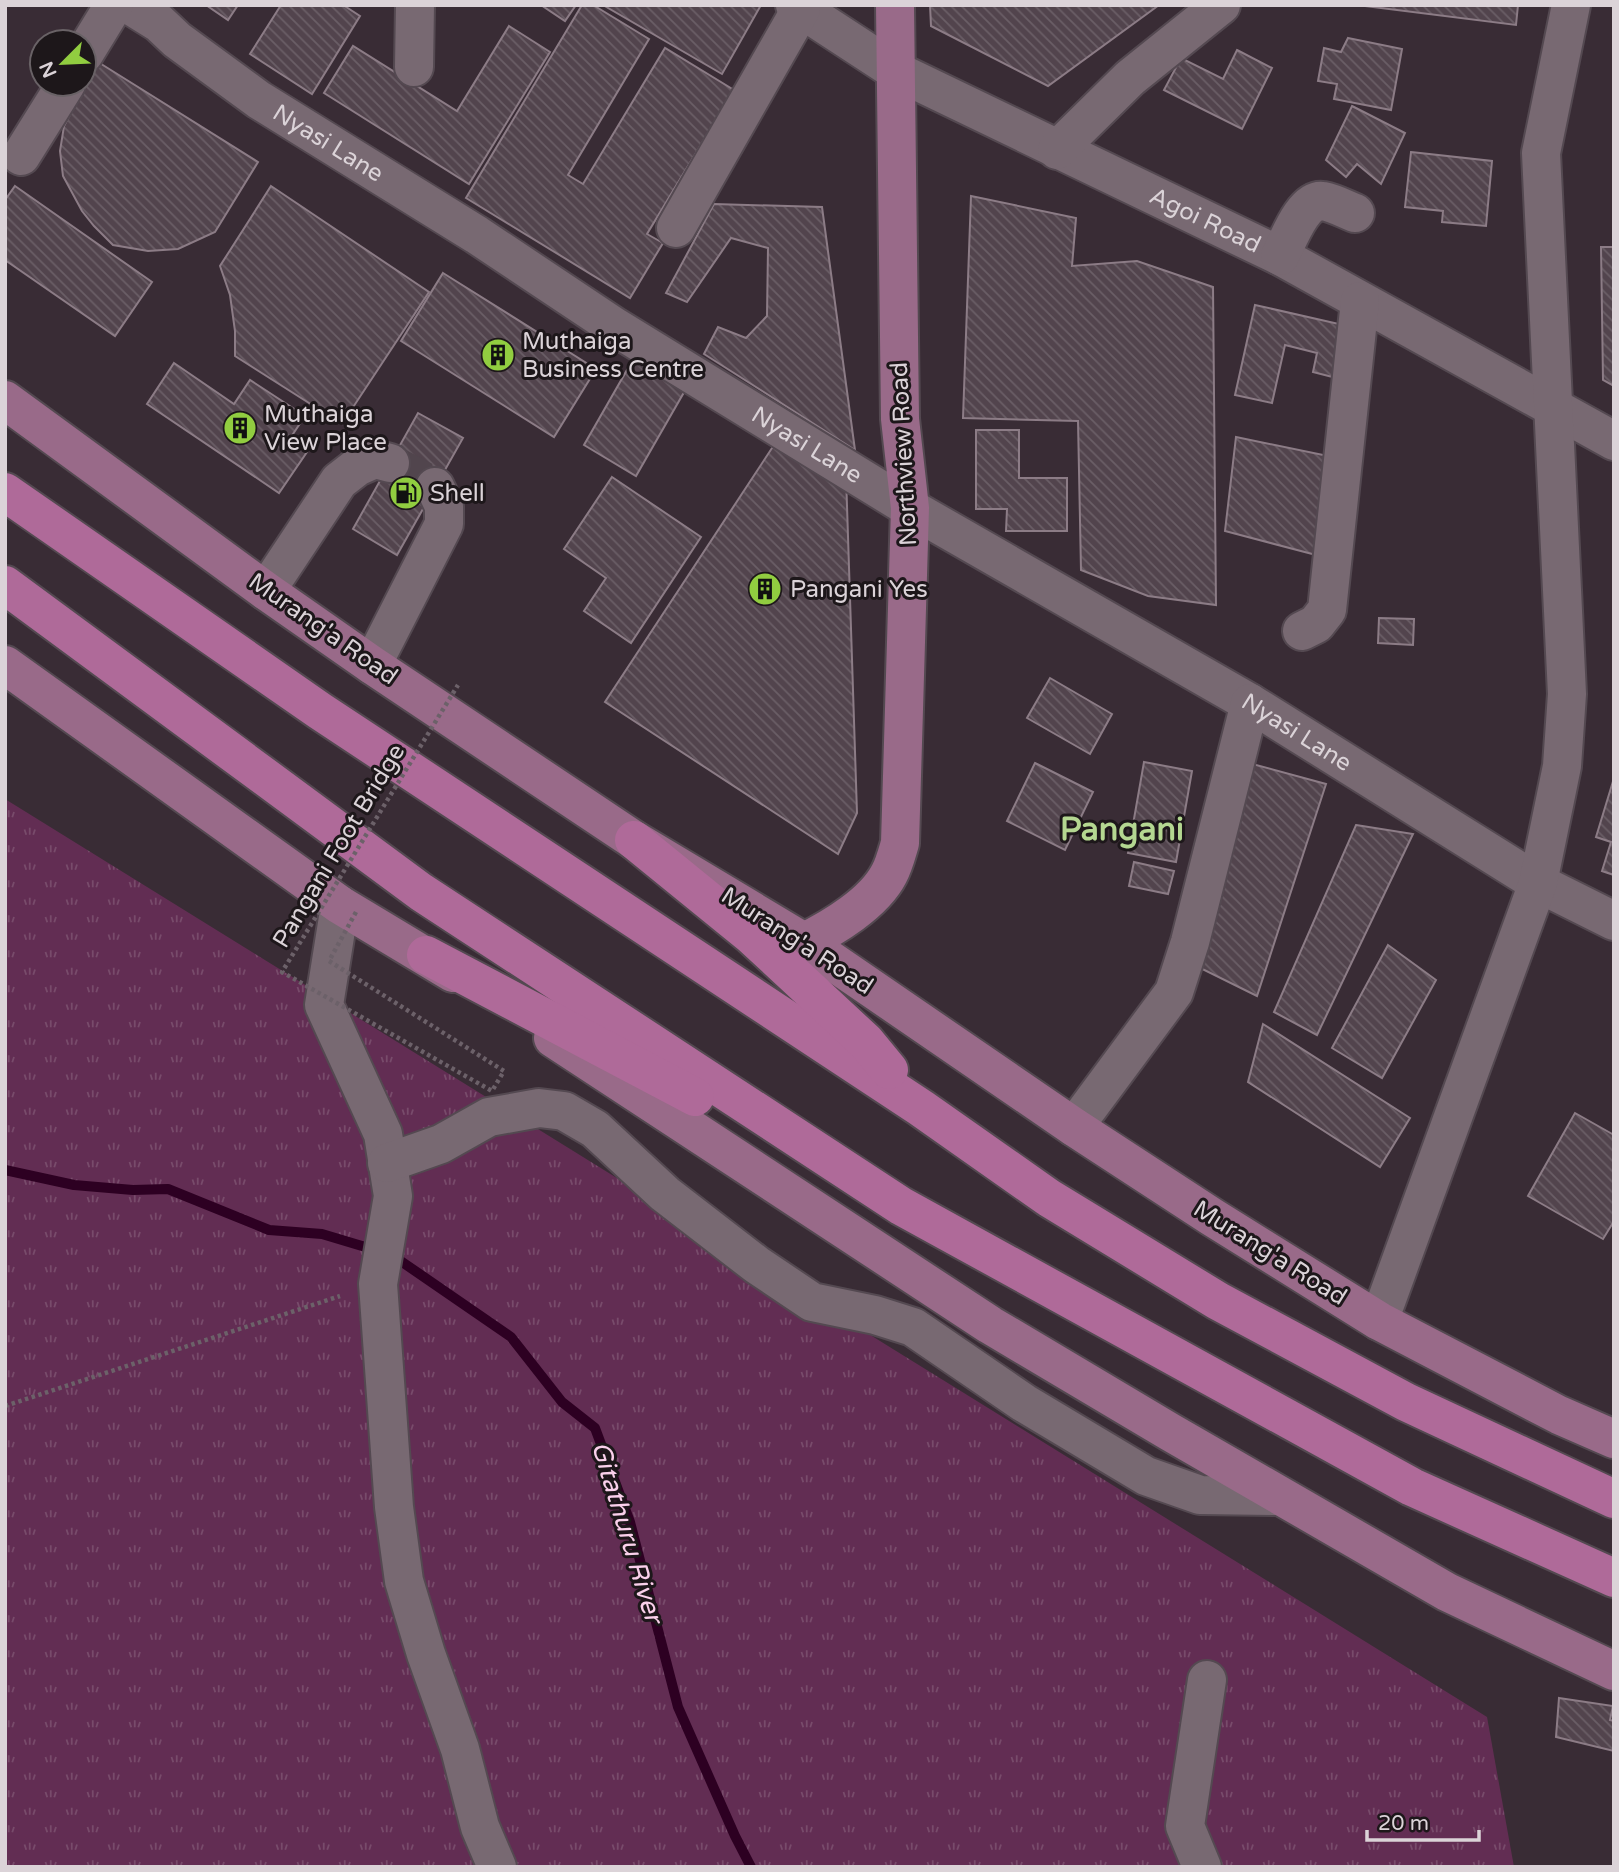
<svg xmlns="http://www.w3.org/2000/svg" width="1619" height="1872" font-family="'Varela Round',sans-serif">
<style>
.grass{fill:url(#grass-tufts)}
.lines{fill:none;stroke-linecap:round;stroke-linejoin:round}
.stream{stroke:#2d0022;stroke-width:10}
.building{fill:url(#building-back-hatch);stroke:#8c7c86;stroke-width:2}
.minor-tunnel{stroke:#51454d;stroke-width:38;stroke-dasharray:38 19;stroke-linecap:butt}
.minor-casing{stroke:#544951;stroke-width:42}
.major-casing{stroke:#544951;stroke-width:42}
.highway-casing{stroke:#544951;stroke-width:42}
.path{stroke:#6c6169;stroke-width:4.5;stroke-dasharray:3.5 3.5;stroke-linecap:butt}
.minor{stroke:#786972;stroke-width:38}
.major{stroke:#996a89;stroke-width:38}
.highway{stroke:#af6a99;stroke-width:38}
.path-bridge{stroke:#6c6169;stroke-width:4.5;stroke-dasharray:3.5 3.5;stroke-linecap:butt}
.labels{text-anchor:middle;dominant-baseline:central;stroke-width:6;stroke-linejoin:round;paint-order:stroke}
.street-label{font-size:24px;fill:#dbd3d8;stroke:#1d171a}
.poi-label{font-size:24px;fill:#dbd3d8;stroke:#1d171a;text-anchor:start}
.water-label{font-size:26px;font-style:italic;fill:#fad0eb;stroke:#1d171a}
.district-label{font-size:32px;font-weight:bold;fill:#b4d791;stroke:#1d171a}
</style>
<defs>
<pattern id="grass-tufts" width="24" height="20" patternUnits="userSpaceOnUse" patternTransform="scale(1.75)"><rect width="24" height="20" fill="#622d53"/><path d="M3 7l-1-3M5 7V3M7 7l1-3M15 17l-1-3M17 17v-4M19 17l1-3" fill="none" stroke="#784b6b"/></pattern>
<pattern id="building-back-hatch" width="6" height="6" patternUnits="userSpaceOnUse" patternTransform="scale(1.75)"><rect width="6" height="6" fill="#52444d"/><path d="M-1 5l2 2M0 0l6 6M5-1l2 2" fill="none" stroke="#6a5e66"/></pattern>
</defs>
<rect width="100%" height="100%" fill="#392c35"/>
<path class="grass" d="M5,799L1487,1717L1514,1867H5Z"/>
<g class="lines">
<path class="stream" d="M5,1170L74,1185L133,1190L168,1189L269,1230L322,1234L392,1255L511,1337L562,1402L595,1428L630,1522L678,1707L735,1836L751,1867"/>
</g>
<g class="building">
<path d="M206,5H238L228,20Z"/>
<path d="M281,5H343L360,16L312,94L250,54Z"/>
<path d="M541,5H576L565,21Z"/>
<path d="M582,5H593L649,39L568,175L583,184L665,48L734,90L647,234L663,243L630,298L466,198Z"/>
<path d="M603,5H761L722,74Z"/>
<path d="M930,5H1159L1048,86L931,26Z"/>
<path d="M1357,5H1518L1516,25Z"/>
<path d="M509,26L550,52L469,184L324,93L353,46L457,111Z"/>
<path d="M1348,38L1402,49L1391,110L1334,99L1337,84L1318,81L1324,48L1341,52Z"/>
<path d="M1237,50L1272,68L1242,129L1164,90L1181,58L1223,79Z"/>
<path d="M98,62L258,162L215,232L178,249L148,251L113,245L94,226L82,211L63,176L60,151L64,126Z"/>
<path d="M1352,106L1405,133L1381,184L1357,164L1346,177L1326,160Z"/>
<path d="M1411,152L1492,161L1486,226L1442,222L1443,211L1405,207Z"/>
<path d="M15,186L152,282L115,336L5,260V200Z"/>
<path d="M271,186L429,292L342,424L235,356V331L230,295L220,266Z"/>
<path d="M971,196L1076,218L1072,266L1137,261L1213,287L1216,605L1148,596L1081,570L1078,421L963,418Z"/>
<path d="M714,204L822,207L855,450L704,354L718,327L746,338L767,316L768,248L731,238L687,302L666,293Z"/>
<path d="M1601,247H1614V386L1603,380Z"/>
<path d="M443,273L596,369L554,437L401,341Z"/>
<path d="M1255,305L1339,324L1340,379L1313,372L1317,353L1285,345L1272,403L1235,395Z"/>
<path d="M635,356L687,387L636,476L584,445Z"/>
<path d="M174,363L234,404L250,380L305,416L289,440L307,452L279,493L147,404Z"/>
<path d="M418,413L463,438L397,555L353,529Z"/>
<path d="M976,430H1019V478H1067V531H1006L1007,509H976Z"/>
<path d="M1236,437L1333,457L1316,555L1225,531Z"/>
<path d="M776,442L846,475L857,813L838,854L605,702Z"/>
<path d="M612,477L701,537L631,643L584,611L606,578L564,549Z"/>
<path d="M1379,618L1414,619L1413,645L1378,643Z"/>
<path d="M1050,678L1112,714L1090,754L1027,718Z"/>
<path d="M1144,762L1192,771L1176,862L1128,853Z"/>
<path d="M1245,762L1326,784L1257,996L1186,961Z"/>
<path d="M1035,763L1093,792L1065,850L1007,821Z"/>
<path d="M1614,778V875L1602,871L1611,842L1596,837Z"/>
<path d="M1356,825L1413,834L1317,1035L1274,1012Z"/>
<path d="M1134,862L1174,871L1168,894L1129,886Z"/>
<path d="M1388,945L1436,980L1382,1078L1332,1048Z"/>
<path d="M1263,1024L1410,1118L1380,1167L1248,1082Z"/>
<path d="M1575,1113L1614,1135V1221L1603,1239L1528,1196Z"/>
<path d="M1559,1698L1613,1706L1610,1720L1614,1721V1751L1556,1737Z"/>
</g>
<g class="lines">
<path class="minor-tunnel" d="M390,463L435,487"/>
<defs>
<g id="minor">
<path id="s1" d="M130,5L159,23L177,40L259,100L477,235L615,327L910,508L1250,703L1538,883L1614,921"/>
<path id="s2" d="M795,5L896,71L1280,256L1614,441"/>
<path d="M84,54L114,5"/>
<path d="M414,67L415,5"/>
<path d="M1057,150L1130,78L1221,5"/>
<path d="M21,156L66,84"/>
<path d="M676,228L801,9"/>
<path d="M1280,256C1288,241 1303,198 1323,201C1334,203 1345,209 1355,213"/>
<path d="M266,591L339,481L357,467L375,459L390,463"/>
<path d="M1302,631L1316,624L1327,610L1360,301"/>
<path d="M372,665L444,524V506L435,487"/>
<path d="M340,905L324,1005L383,1134L393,1196L378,1284L394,1507L404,1581L426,1654L460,1749L480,1827L497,1867"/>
<path d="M1074,1127L1174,992L1190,942L1250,703"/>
<path d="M387,1163L441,1144L489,1117L539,1108L564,1111L595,1129L665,1194L757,1265L812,1302L875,1315L913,1327L1024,1403L1146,1476L1200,1495L1279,1496"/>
<path d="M1379,1321L1538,883L1562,766L1567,694L1541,153L1571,5"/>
<path d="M1202,1867L1185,1826L1207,1680"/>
</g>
<g id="major">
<path d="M5,400L266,591L372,665L634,840L804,942L1074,1127L1212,1217L1379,1321L1559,1415L1614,1439"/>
<path d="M5,665L340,905L453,973"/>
<path d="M804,942C833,928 874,903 889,874C894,865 897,853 900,843L910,508L900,419L895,5"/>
<path d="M553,1038L990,1325L1170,1432L1447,1592L1614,1671"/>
</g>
<g id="highway">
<path d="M5,492L320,711L921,1108L1049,1198L1218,1301L1406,1402L1614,1499"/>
<path d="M5,585L421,892L901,1206L1412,1487L1614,1578"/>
<path d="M634,840L752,936L866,1042L889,1070"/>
<path d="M426,955L695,1097"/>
</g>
</defs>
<use href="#minor" class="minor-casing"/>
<use href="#major" class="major-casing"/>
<use href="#highway" class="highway-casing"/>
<path class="path" d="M5,1406L340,1296"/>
<use href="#minor" class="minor"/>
<use href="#major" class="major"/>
<use href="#highway" class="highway"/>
<path class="path-bridge" d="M356,912L329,961L504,1071L492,1091L282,972L458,685"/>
</g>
<defs>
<symbol id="building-disc" viewBox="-11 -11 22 22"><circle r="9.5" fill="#91cd40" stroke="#1d171a"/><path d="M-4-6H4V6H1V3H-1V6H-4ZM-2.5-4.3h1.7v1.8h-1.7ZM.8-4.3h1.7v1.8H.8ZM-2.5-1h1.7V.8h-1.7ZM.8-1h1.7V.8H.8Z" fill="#111"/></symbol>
<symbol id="fuel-disc" viewBox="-11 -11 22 22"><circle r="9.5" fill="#91cd40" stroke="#1d171a"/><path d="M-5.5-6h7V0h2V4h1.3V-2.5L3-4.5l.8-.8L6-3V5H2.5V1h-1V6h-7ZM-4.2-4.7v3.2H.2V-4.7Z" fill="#111"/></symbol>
</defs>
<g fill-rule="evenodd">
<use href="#building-disc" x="479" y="336" width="38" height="38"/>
<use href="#building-disc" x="221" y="409" width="38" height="38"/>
<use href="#fuel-disc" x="387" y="474" width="38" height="38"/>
<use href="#building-disc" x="746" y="570" width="38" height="38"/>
</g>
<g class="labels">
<g class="street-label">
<text stroke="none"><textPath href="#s1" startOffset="242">Nyasi Lane</textPath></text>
<text stroke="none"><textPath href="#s2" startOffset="464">Agoi Road</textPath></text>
<text stroke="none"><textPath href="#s1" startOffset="808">Nyasi Lane</textPath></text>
<text transform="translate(904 454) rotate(-93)">Northview Road</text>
<text transform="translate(323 629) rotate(35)">Murang'a Road</text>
<text stroke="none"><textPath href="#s1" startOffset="1376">Nyasi Lane</textPath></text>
<text transform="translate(339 846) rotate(-59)">Pangani Foot Bridge</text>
<text transform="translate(797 941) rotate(33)">Murang'a Road</text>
<text transform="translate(1270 1253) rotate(32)">Murang'a Road</text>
</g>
<g class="poi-label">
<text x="522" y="341">Muthaiga<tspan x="522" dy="28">Business Centre</tspan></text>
<text x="264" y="414">Muthaiga<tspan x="264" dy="28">View Place</tspan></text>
<text x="430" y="493">Shell</text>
<text x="790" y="589">Pangani Yes</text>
</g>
<g class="water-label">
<text transform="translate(627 1532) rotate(73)">Gitathuru River</text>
</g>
<g class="district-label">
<text x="1122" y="830">Pangani</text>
</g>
</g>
<rect width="1619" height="1872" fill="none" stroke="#dbd3d8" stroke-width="14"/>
<g transform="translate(63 63) rotate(246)"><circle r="33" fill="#1d171a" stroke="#696266" stroke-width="2"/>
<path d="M0-5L12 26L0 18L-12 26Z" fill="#91cd40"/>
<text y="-10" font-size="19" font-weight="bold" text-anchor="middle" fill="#dbd3d8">N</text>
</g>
<path d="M1367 1830v10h112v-10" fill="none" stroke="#dbd3d8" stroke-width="3.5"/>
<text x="1378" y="1830" font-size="21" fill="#dbd3d8" stroke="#1d171a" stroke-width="5" paint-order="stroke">20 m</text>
</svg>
